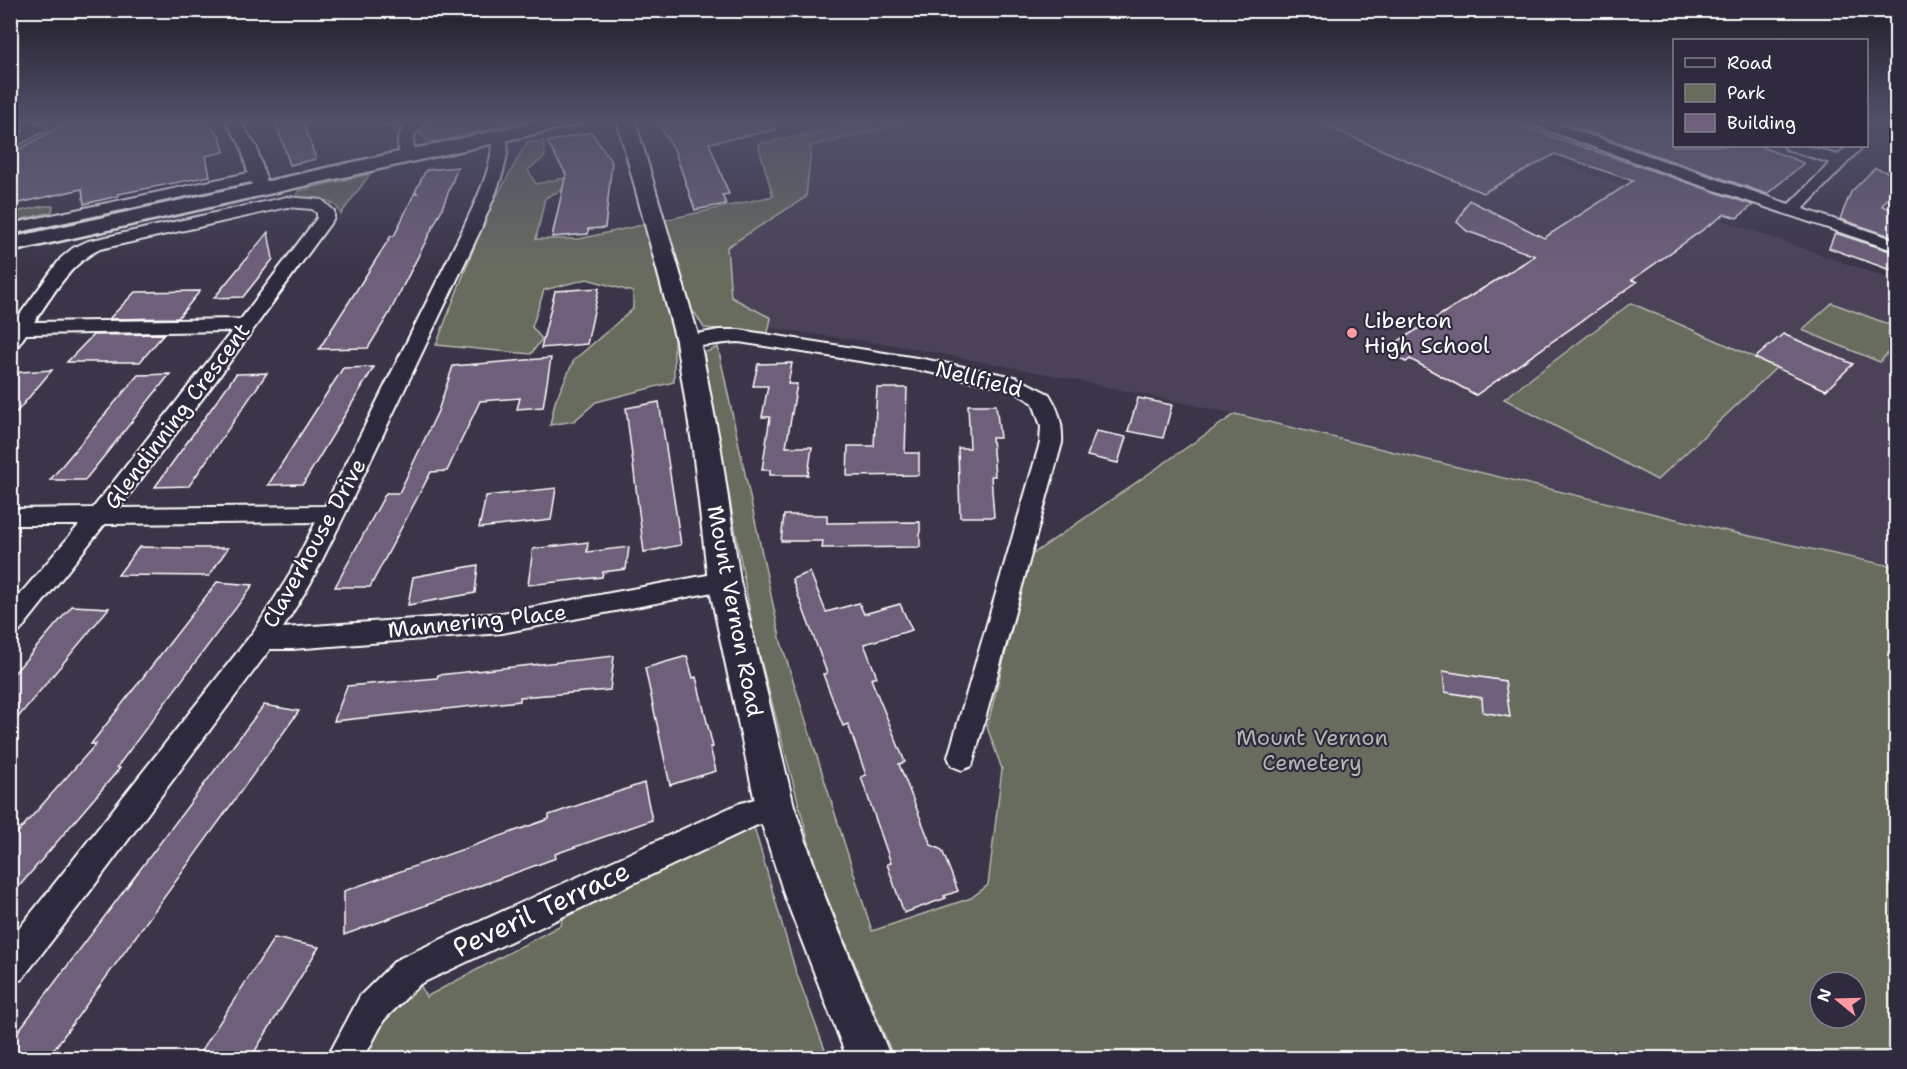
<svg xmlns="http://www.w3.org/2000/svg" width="1907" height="1069" font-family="'Shantell Sans',sans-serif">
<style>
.built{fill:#4b4258}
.green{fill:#686c5e;stroke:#b4b6ae;stroke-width:1.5;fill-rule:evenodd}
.building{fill:#6e5f7a;stroke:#fff;stroke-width:1.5}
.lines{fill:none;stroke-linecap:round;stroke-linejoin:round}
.minor-casing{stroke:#fff;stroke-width:4}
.tertiary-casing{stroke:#fff;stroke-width:4}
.primary-casing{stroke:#fff;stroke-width:5}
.minor{fill:#2f2a3d;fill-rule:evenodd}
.tertiary{fill:#2f2a3d;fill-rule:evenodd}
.primary{fill:#2f2a3d;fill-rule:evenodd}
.poi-dot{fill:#ff9aa2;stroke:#2f2a3d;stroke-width:2}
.labels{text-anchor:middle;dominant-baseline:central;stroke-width:4.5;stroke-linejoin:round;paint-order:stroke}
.poi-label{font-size:22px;fill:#fff;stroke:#2f2a3d;text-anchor:start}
.street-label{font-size:22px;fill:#fff;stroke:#2f2a3d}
.park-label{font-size:22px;fill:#b4b6ae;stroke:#2f2a3d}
.near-street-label{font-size:27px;fill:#fff;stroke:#2f2a3d}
</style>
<rect width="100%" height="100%" fill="#3c3549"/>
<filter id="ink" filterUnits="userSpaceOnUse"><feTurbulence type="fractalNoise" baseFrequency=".0167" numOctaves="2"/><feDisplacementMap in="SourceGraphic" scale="12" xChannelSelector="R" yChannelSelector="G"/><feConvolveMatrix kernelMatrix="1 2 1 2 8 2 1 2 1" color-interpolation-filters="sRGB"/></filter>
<g filter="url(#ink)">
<path class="built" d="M871,120H1447L1596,176L1896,281V567L1722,530L1235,414L1047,374L894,345L719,321L697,214L791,194L768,139Z"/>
<g class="green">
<path d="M451,120H540L448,142L428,141L420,134L439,123Z"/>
<path d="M880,120H917L811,146L806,197L727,247L731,297L771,318L768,333L704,328L695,313L674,318V382L596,402L574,421L550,425L555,402L574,360L633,309V292L587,279L544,290L532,327L542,339L531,354L436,345L487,214L527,142L544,141L545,157L528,170L536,184L565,178V188L545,198L536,239H579L773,196L758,144Z"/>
<path d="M370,174L341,214C335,197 312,197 297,197L298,191Z"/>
<path d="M241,182L238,186L11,237L10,233Z"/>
<path d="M44,206H53L52,212L11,222V213Z"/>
<path d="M1631,303L1777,367L1657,480L1504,399Z"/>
<path d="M1832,303L1896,327V343L1880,362L1802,330Z"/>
<path d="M718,347L781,642L872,931L971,898L988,885L1002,769L987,727L1030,556L1235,414L1722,530L1896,567V1058H894L826,895L813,858L754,635L704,355L706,352ZM1820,982H1856V1018H1820Z"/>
<path d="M754,827L795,969L828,1058H358L394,1006L420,984L426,997L561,925L563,912Z"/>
</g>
<g class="building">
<path d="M70,120H205L220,136L224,152L206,156L210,176L118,194V196L84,204L82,189L10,205V155Z"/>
<path d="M275,120H297L304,126L316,159L290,165Z"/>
<path d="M655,120H774L775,130L709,143L729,194L722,195L726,204L695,210L674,149Z"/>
<path d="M1312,120H1504L1753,205L1737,218L1725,214L1632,280L1637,282L1476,395L1410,359L1406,362L1384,350L1535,256L1467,231L1457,222L1469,200L1544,238L1633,181L1555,154L1483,193Z"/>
<path d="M1572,120H1674V146H1759L1804,163L1767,194L1565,124Z"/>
<path d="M591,132L612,162L605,228L588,229V234L552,237L566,174L547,142Z"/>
<path d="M458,167L441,211L389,314L368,348L319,349L391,236H394L414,194L417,193L415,192L426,170Z"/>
<path d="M1875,168L1896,175V187L1882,206L1896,211V238L1840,219L1851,192Z"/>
<path d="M268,232L273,259L243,297L214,298Z"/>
<path d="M1835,233L1896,253V272L1829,248Z"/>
<path d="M599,288L587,344L541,348L555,291Z"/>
<path d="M200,291L178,318L109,319L135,292Z"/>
<path d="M164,334L140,362H67L93,335Z"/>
<path d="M1783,334L1853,364L1826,390L1755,358Z"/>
<path d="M551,358L543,407L517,409L520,398L480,401L447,471L431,472L370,587H335L386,493H399L438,411L453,366Z"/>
<path d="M792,363L788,384H797L786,447H812L808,475H770V470H762L770,417H762L768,386H753L758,364Z"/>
<path d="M374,367L303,484L268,485L343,368Z"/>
<path d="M52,370L10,420V382L20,372Z"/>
<path d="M267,373L189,486L155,487L236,374Z"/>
<path d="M170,374L85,480H50L138,375Z"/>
<path d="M877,388H907L905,453H919V475L847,476L848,446H874Z"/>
<path d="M1138,398L1172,405L1163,438L1128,431Z"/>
<path d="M659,402L681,545L644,552L626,408Z"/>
<path d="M968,405H996L1000,438H992L995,476H991L994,517H960L958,448H970Z"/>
<path d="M1096,431L1126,437L1118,463L1087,456Z"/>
<path d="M556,488L551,520L479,528L486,496Z"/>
<path d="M784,515H827V523L920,522V547L822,548L823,541H781Z"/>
<path d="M588,542L587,552L629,547L626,569L603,572L602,577L528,585L533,549Z"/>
<path d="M139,547L184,548H228L209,576L118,575Z"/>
<path d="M478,565L475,593L408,605L413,577Z"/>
<path d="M810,572L826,612L859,603L864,614L900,604L912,630L864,644L877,677L871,679L905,762L899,764L931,845L942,850L958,891L944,896L946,898L904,913L887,864L891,863L861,777L866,775L848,724L843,726L839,716L823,674L827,673L792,579Z"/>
<path d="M217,582L253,585L117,767L120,768L10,897V841L96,744H91Z"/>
<path d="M72,606L109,608L10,727V678Z"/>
<path d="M614,656L610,690L520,697V701L334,721L347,686L437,678L438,675Z"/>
<path d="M687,656L693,678L696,677L713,747H710L716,771L670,785L645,668Z"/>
<path d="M1443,671L1505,681L1510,717L1483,712L1482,698L1445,692Z"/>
<path d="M264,705L299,711L47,1059H10V1042Z"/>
<path d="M644,783L652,820L555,854L556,858L344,935V891L549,819V815Z"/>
<path d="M274,938L319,947L250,1059H196Z"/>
</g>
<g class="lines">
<defs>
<g id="minor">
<path d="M10,120L40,123L47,129L10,149V138L26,130L10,129Z"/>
<path d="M225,120H239L256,146L269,189L267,192H255L251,182L10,234V224L248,173L241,146Z"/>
<path d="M378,120H429C418,134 407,132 417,155L415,158H403C396,147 396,138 404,127L380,123Z"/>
<path d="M1525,120H1545L1789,204L1830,163L1786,149L1784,146H1806L1838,155L1848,146H1863L1803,209L1896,240V251L1694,183L1527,123Z"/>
<path d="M499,130L504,132C517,153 489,207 481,229L345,514L310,584L283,628L502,613L724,572L733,574L737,581L733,588L502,633L292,649H270L88,894L22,979L10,984V940L254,631L287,579L316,522L105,524L19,632L10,635V606L79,525H10V509L93,508L232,331L26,334L17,347L10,349V328L61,258L73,248L88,241L287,197L322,200L334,211V218L218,378L119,508L325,506L463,229C474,204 497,161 491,135ZM287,207L312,209L317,213V218L241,319L34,322C53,295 69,264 100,249Z"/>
<path d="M719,330H739L923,359L1015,377L1049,394C1059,409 1063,426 1062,443L972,766L962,770L952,766L948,757L1040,443L1041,426L1033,403L1009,388L923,371L739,342C722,342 697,349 681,345L678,341L681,337Z"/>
<path d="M775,793L786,796L790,806L786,816L755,826L420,984L384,1020L364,1058H327L360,996L396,960L738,804Z"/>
</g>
<path id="tertiary" d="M617,120H635L700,341L721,450L740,581L794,806L825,897L891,1058H847L785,897L756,806L708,581L693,450L676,341Z"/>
<path id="primary" d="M544,120H580L577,124L570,126L10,252V238Z"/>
</defs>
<use href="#minor" class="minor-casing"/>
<use href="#tertiary" class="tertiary-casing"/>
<use href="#primary" class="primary-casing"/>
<use href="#minor" class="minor"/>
<use href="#tertiary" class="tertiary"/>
<use href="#primary" class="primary"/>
</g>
</g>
<linearGradient id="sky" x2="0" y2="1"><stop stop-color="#211d28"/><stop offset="0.45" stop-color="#50516a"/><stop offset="1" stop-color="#50516a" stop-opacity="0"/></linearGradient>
<rect width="1907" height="269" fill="url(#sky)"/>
<circle class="poi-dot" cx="1352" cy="333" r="6"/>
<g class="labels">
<g class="poi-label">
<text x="1364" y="320">Liberton<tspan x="1364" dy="25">High School</tspan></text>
</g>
<g class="street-label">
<text transform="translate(979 379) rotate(14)">Nellfield</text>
<text transform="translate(177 416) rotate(-53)">Glendinning Crescent</text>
<text transform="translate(314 543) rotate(-61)">Claverhouse Drive</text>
<text transform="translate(735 611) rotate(79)">Mount Vernon Road</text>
<text transform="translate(477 621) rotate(-6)">Mannering Place</text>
</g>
<g class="park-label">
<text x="1312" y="737">Mount Vernon<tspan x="1312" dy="25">Cemetery</tspan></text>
</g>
<g class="near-street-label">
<text transform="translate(541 909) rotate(-25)">Peveril Terrace</text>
</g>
</g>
<rect width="1907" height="1069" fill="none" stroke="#2f2a3d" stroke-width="36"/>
<rect x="18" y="18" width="1871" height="1033" fill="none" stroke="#fff" stroke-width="2" filter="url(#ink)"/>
<rect x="1673" y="39" width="195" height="108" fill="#2f2a3d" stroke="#827f8b" stroke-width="1.5"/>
<rect x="1685" y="58" width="30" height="9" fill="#2f2a3d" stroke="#827f8b" stroke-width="1.5"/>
<text x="1727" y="69" font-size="18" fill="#ffffff">Road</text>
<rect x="1685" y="84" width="30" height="18" fill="#686c5e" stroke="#827f8b" stroke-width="1.5"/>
<text x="1727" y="99" font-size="18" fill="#ffffff">Park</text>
<rect x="1685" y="114" width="30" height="18" fill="#6e5f7a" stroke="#827f8b" stroke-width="1.5"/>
<text x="1727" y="129" font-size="18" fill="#ffffff">Building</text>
<g transform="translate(1838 1000) rotate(289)"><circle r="28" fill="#2f2a3d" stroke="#827f8b" stroke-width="1.5"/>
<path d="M0-4.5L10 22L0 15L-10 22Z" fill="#ff9aa2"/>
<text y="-9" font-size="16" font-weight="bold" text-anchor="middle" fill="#ffffff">N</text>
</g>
</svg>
